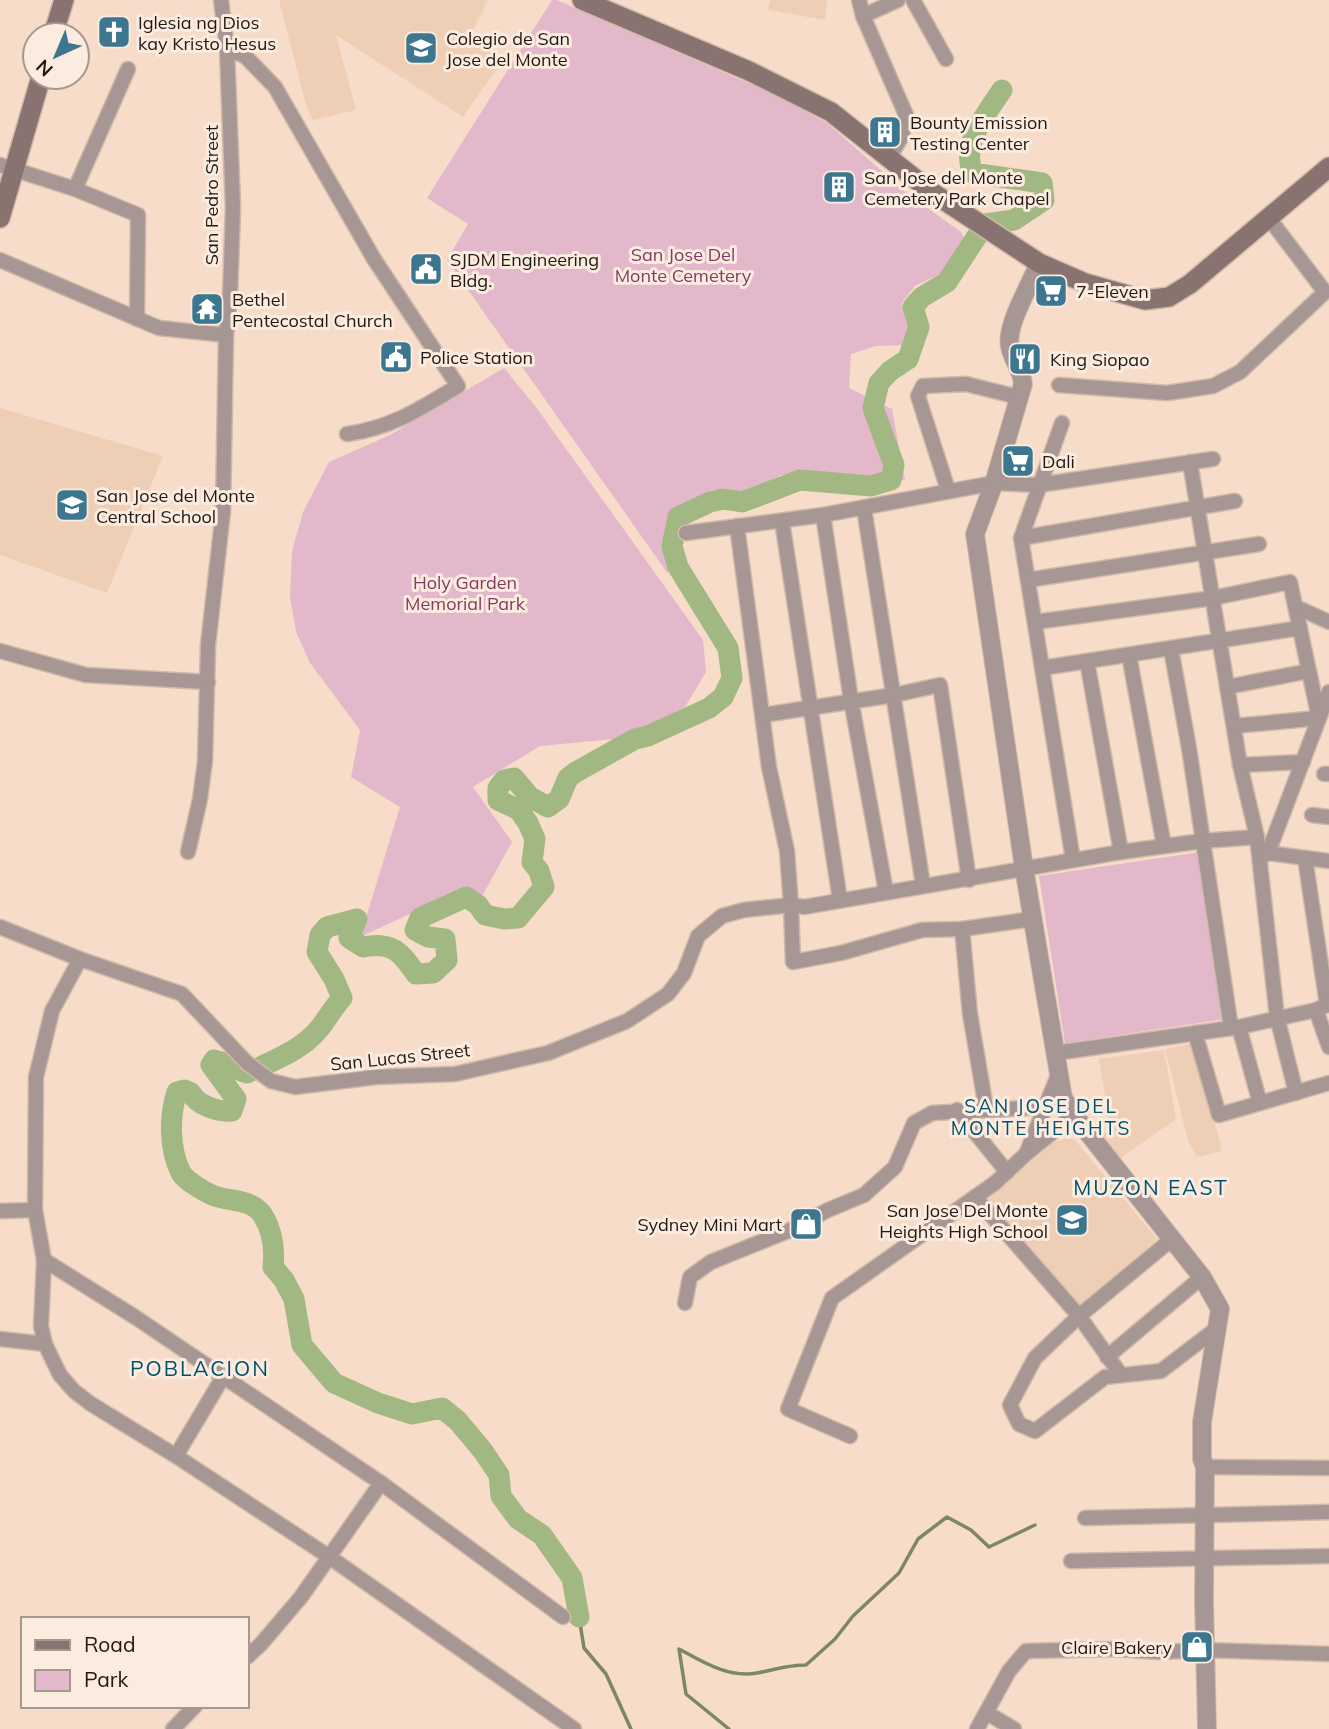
<svg xmlns="http://www.w3.org/2000/svg" width="1329" height="1729" font-family="Mulish,sans-serif">
<style>
.built{fill:#efceb6}
.green{fill:#e4b8cb}
.lines{fill:none;stroke-linecap:round;stroke-linejoin:round}
.stream{stroke:#7c8860;stroke-width:3.5}
.river{stroke:#a2b882;stroke-width:21}
.minor-casing{stroke:#d1b9a8;stroke-width:17}
.tertiary-casing{stroke:#d1b9a8;stroke-width:20}
.secondary-casing{stroke:#d1b9a8;stroke-width:22}
.minor{stroke:#a69795;stroke-width:14}
.tertiary{stroke:#a69795;stroke-width:18}
.secondary{stroke:#887371;stroke-width:19}
.labels{text-anchor:middle;dominant-baseline:central;stroke-width:6;stroke-linejoin:round;paint-order:stroke}
.poi-label{font-size:18px;fill:#221912;stroke:#fcece0;text-anchor:start}
.street-label{font-size:18px;fill:#221912;stroke:#fcece0}
.park-label{font-size:18px;fill:#823b5f;stroke:#fcece0}
.neighbourhood-label{font-size:19px;letter-spacing:2px;fill:#00526c;stroke:#fcece0}
.quarter-label{font-size:21px;letter-spacing:2px;fill:#00526c;stroke:#fcece0}
</style>
<rect width="100%" height="100%" fill="#f7dcc9"/>
<g class="built">
<path d="M279,0H488L470,36L502,61L463,117L336,35L356,110L313,120L307,109Z"/>
<path d="M770,0H827L825,20L768,10Z"/>
<path d="M0,408L163,456L107,593L0,555Z"/>
<path d="M1194,1043L1222,1151L1197,1157L1188,1141L1165,1049Z"/>
<path d="M1164,1050L1176,1119L1121,1158L1100,1133L1111,1131L1099,1059Z"/>
<path d="M1066,1139H1074L1157,1239L1080,1310L986,1202L1053,1142Z"/>
</g>
<g class="green">
<path d="M552,0H557L780,97L827,123L908,194L961,232L966,243L955,267L915,286L901,304L913,321L907,345L876,346L851,354L849,388L892,409L905,480L871,482L824,472L781,475L763,484L752,496L712,490L699,500L672,513L668,574L447,260L468,224L427,198Z"/>
<path d="M504,368L536,407L703,640L706,672L685,707L625,738L540,746L473,787L512,842L481,898L460,891L360,937L400,807L351,777L360,730L310,663L296,632L290,597L292,551L303,512L329,462L390,435Z"/>
<path d="M1200,852L1226,1019L1065,1043L1039,876Z"/>
</g>
<g class="lines">
<g class="stream">
<path d="M579,1617L584,1648L606,1674L631,1729"/>
<path d="M729,1729L686,1694L679,1649C703,1662 728,1678 757,1673C775,1670 786,1665 806,1665L835,1639L853,1616L899,1573L918,1539L947,1517L971,1530L989,1547L1035,1525"/>
</g>
<path class="river" d="M579,1617L572,1578L542,1535L518,1519L501,1496L499,1475L483,1451L458,1421L442,1408L412,1414L378,1403L334,1383L302,1345L294,1299L284,1280L273,1267C275,1249 272,1229 262,1214C250,1198 228,1202 212,1195C203,1191 185,1180 181,1173C169,1149 169,1116 177,1092L184,1090L191,1093C198,1106 218,1112 232,1111L236,1099L211,1065L214,1060C226,1062 235,1070 247,1073C272,1061 301,1051 319,1029C327,1019 333,1008 342,998L334,979L317,952L320,935L327,927L357,919L349,938L363,947C392,941 401,952 416,974L433,973L447,960L445,939L428,937L415,930L420,918L466,897L478,905L485,915L504,919L518,918L544,887L539,871L532,862L535,839L528,823L519,810L498,800V788L504,780L514,778L530,797L548,807L559,799L568,778L576,772L635,739L648,736L709,708L723,697L732,678L728,648L678,567L672,546L678,517L710,502L723,499L742,502L800,480L871,486L891,480L894,465L873,408L879,383L890,371L908,359L919,327L913,307L922,297L947,282L985,224L1014,220L1044,200L1042,183L973,173C960,144 987,113 1002,90"/>
<defs>
<g id="minor">
<path d="M859,0L863,16L906,115L902,136L889,158"/>
<path d="M913,0L946,59"/>
<path d="M863,16L898,0"/>
<path d="M227,49L245,56L275,87L374,259L458,386C420,409 391,428 347,434"/>
<path d="M0,165L75,189L138,215L137,319"/>
<path d="M75,189L128,69"/>
<path d="M0,260L159,328L226,335"/>
<path d="M1059,385L1167,393L1213,386L1240,372L1325,292L1268,217"/>
<path d="M1062,423L1021,538L1073,860"/>
<path d="M1190,462L1240,765L1257,837L1277,1017L1296,1093"/>
<path d="M948,490L918,396L923,386L966,384L1018,397"/>
<path d="M864,508L923,885"/>
<path d="M823,515L851,700L886,892"/>
<path d="M782,521L840,900"/>
<path d="M737,526L769,767L787,851L791,905L793,962L841,953L922,930L962,929L1033,919"/>
<path d="M686,533L823,515L994,483L1039,485L1213,459"/>
<path d="M1021,538L1235,501"/>
<path d="M1028,580L1259,544"/>
<path d="M1296,607L1329,622"/>
<path d="M1035,622L1213,598L1290,582L1319,718L1234,726"/>
<path d="M1171,649L1189,748L1231,1028"/>
<path d="M0,651L86,675L208,682"/>
<path d="M1129,655L1164,846"/>
<path d="M1087,661L1121,852"/>
<path d="M1042,668L1300,628"/>
<path d="M1227,687L1309,671"/>
<path d="M763,715L894,695L940,685L969,880"/>
<path d="M1240,765L1303,762"/>
<path d="M1324,774H1329"/>
<path d="M1312,815L1329,817"/>
<path d="M188,852L200,799L205,761L208,645L223,512L226,335L230,297L233,207L227,49L221,0"/>
<path d="M1268,853L1329,692"/>
<path d="M1262,857L1268,853L1329,861"/>
<path d="M1305,858L1327,1005"/>
<path d="M0,927L80,959L182,994L247,1063L271,1081L295,1087L376,1077L455,1074L548,1053L627,1021L668,994L684,973L698,936L722,916L744,910L791,905L804,907L1121,852L1202,841L1257,837"/>
<path d="M962,929L970,1014L986,1108"/>
<path d="M80,959L52,1011L36,1077L35,1210L44,1260L41,1326L45,1344L60,1375L74,1391L91,1404L176,1456L328,1556L574,1729"/>
<path d="M1316,1010L1329,1047"/>
<path d="M1239,1027L1260,1103"/>
<path d="M1195,1033L1219,1115L1329,1083"/>
<path d="M1055,1053L1239,1027L1316,1010L1329,1004"/>
<path d="M957,1110L1007,1172"/>
<path d="M1027,1152L1059,1073"/>
<path d="M975,1197L1079,1316L1121,1375"/>
<path d="M0,1211L35,1210"/>
<path d="M1172,1239L1079,1316L1035,1358L1010,1405L1019,1424L1035,1431L1105,1377L1161,1371L1216,1329"/>
<path d="M44,1260L135,1317L381,1483L563,1617"/>
<path d="M685,1303L690,1277L711,1262L788,1231L828,1210L864,1195L895,1167L914,1123L932,1113L1044,1107"/>
<path d="M0,1339L45,1344"/>
<path d="M1107,1357L1202,1277"/>
<path d="M850,1436L788,1409L832,1298L995,1183L1027,1153L1074,1115"/>
<path d="M176,1456L223,1377"/>
<path d="M1205,1467L1329,1468"/>
<path d="M1085,1518L1329,1512"/>
<path d="M1071,1561L1329,1556"/>
<path d="M247,1657L261,1644L301,1597L381,1483"/>
<path d="M987,1713L1014,1729"/>
<path d="M173,1729L195,1706"/>
<path d="M977,1729L1009,1671L1026,1651L1117,1649L1159,1652L1206,1650L1329,1654"/>
</g>
<path id="tertiary" d="M1039,263C1031,284 1005,326 1010,347C1013,361 1022,370 1023,384L994,483L975,534L1024,868L1063,1098L1074,1115L1202,1277L1220,1309L1202,1422V1459L1205,1467L1204,1601L1207,1729"/>
<g id="secondary">
<path d="M582,0L749,71L831,112L933,193L1039,263L1085,283L1145,300L1169,297L1190,284L1329,167"/>
<path d="M53,35L64,0"/>
<path d="M0,218L41,77"/>
</g>
</defs>
<use href="#minor" class="minor-casing"/>
<use href="#tertiary" class="tertiary-casing"/>
<use href="#secondary" class="secondary-casing"/>
<use href="#minor" class="minor"/>
<use href="#tertiary" class="tertiary"/>
<use href="#secondary" class="secondary"/>
</g>
<defs>
<symbol id="church-square" viewBox="-11 -11 22 22"><rect x="-9" y="-9" width="18" height="18" rx="4" fill="#3c778f" stroke="#fcece0"/><path d="M-1.2-6h2.4v3.5h3.3v2.4h-3.3V6h-2.4V-.1h-3.3v-2.4h3.3Z" fill="#fff"/></symbol>
<symbol id="school-square" viewBox="-11 -11 22 22"><rect x="-9" y="-9" width="18" height="18" rx="4" fill="#3c778f" stroke="#fcece0"/><path d="M0-5L7-2L0 1L-7-2ZM-4 1L0 2.5L4 1V4Q0 6-4 4Z" fill="#fff"/></symbol>
<symbol id="building-square" viewBox="-11 -11 22 22"><rect x="-9" y="-9" width="18" height="18" rx="4" fill="#3c778f" stroke="#fcece0"/><path d="M-4-6H4V6H1V3H-1V6H-4ZM-2.5-4.3h1.7v1.8h-1.7ZM.8-4.3h1.7v1.8H.8ZM-2.5-1h1.7V.8h-1.7ZM.8-1h1.7V.8H.8Z" fill="#fff"/></symbol>
<symbol id="civic-square" viewBox="-11 -11 22 22"><rect x="-9" y="-9" width="18" height="18" rx="4" fill="#3c778f" stroke="#fcece0"/><path d="M-.6-6.5H3V-4.5H.6V-3L4-1V1h2V6H-6V1h2V-1L-.6-3ZM-1.2 2.5V6h2.4V2.5Z" fill="#fff"/></symbol>
<symbol id="supermarket-square" viewBox="-11 -11 22 22"><rect x="-9" y="-9" width="18" height="18" rx="4" fill="#3c778f" stroke="#fcece0"/><path d="M-6-5.5h2.5l.6 2H6L4.5 2H-2.5L-4.4-4H-6ZM-1.5 3.2a1.3 1.3 0 1 0 .1 0ZM3 3.2a1.3 1.3 0 1 0 .1 0Z" fill="#fff"/></symbol>
<symbol id="temple-square" viewBox="-11 -11 22 22"><rect x="-9" y="-9" width="18" height="18" rx="4" fill="#3c778f" stroke="#fcece0"/><path d="M0-6L5-2H3V0L6.5 2.5H4V6H1.5V3h-3V6H-4V2.5H-6.5L-3 0V-2H-5Z" fill="#fff"/></symbol>
<symbol id="restaurant-square" viewBox="-11 -11 22 22"><rect x="-9" y="-9" width="18" height="18" rx="4" fill="#3c778f" stroke="#fcece0"/><path d="M-5-6h1v4h1v-4h1v4h1v-4h1v5L-1.5 .5V6h-2V.5L-5-1ZM5-6V6H3V1.5H1.5Q1.5-4 5-6Z" fill="#fff"/></symbol>
<symbol id="shop-square" viewBox="-11 -11 22 22"><rect x="-9" y="-9" width="18" height="18" rx="4" fill="#3c778f" stroke="#fcece0"/><path d="M-5-2.5h2.3a2.7 3.5 0 0 1 5.4 0H5L5.5 6h-11ZM-1.5-2.5h3a1.5 2.3 0 0 0-3 0Z" fill="#fff"/></symbol>
</defs>
<g fill-rule="evenodd">
<use href="#church-square" x="95" y="13" width="38" height="38"/>
<use href="#school-square" x="402" y="29" width="38" height="38"/>
<use href="#building-square" x="866" y="113" width="38" height="38"/>
<use href="#building-square" x="820" y="168" width="38" height="38"/>
<use href="#civic-square" x="407" y="250" width="38" height="38"/>
<use href="#supermarket-square" x="1032" y="272" width="38" height="38"/>
<use href="#temple-square" x="188" y="290" width="38" height="38"/>
<use href="#civic-square" x="377" y="338" width="38" height="38"/>
<use href="#restaurant-square" x="1006" y="340" width="38" height="38"/>
<use href="#supermarket-square" x="999" y="442" width="38" height="38"/>
<use href="#school-square" x="53" y="486" width="38" height="38"/>
<use href="#school-square" x="1053" y="1201" width="38" height="38"/>
<use href="#shop-square" x="787" y="1205" width="38" height="38"/>
<use href="#shop-square" x="1178" y="1628" width="38" height="38"/>
</g>
<g class="labels">
<g class="poi-label">
<text x="138" y="22">Iglesia ng Dios<tspan x="138" dy="21">kay Kristo Hesus</tspan></text>
<text x="446" y="38">Colegio de San<tspan x="446" dy="21">Jose del Monte</tspan></text>
<text x="910" y="122">Bounty Emission<tspan x="910" dy="21">Testing Center</tspan></text>
<text x="864" y="177">San Jose del Monte<tspan x="864" dy="21">Cemetery Park Chapel</tspan></text>
<text x="450" y="259">SJDM Engineering<tspan x="450" dy="21">Bldg.</tspan></text>
<text x="1076" y="291">7-Eleven</text>
<text x="232" y="299">Bethel<tspan x="232" dy="21">Pentecostal Church</tspan></text>
<text x="420" y="357">Police Station</text>
<text x="1050" y="359">King Siopao</text>
<text x="1042" y="461">Dali</text>
<text x="96" y="495">San Jose del Monte<tspan x="96" dy="21">Central School</tspan></text>
<text x="1048" y="1210" text-anchor="end">San Jose Del Monte<tspan x="1048" dy="21">Heights High School</tspan></text>
<text x="782" y="1224" text-anchor="end">Sydney Mini Mart</text>
<text x="1172" y="1647" text-anchor="end">Claire Bakery</text>
</g>
<g class="street-label">
<text transform="translate(211 195) rotate(-90)">San Pedro Street</text>
<text transform="translate(400 1057) rotate(-6)">San Lucas Street</text>
</g>
<g class="park-label">
<text x="683" y="254">San Jose Del<tspan x="683" dy="21">Monte Cemetery</tspan></text>
<text x="465" y="582">Holy Garden<tspan x="465" dy="21">Memorial Park</tspan></text>
</g>
<g class="neighbourhood-label">
<text x="1041" y="1106">SAN JOSE DEL<tspan x="1041" dy="22">MONTE HEIGHTS</tspan></text>
</g>
<g class="quarter-label">
<text x="1151" y="1187">MUZON EAST</text>
<text x="200" y="1368">POBLACION</text>
</g>
</g>
<rect x="21" y="1617" width="228" height="91" fill="#fcece0" stroke="#a5988e" stroke-width="2"/>
<rect x="35" y="1640" width="35" height="10" fill="#887371" stroke="#a5988e" stroke-width="2"/>
<text x="84" y="1652" font-size="21" fill="#221912">Road</text>
<rect x="35" y="1670" width="35" height="21" fill="#e4b8cb" stroke="#a5988e" stroke-width="2"/>
<text x="84" y="1687" font-size="21" fill="#221912">Park</text>
<g transform="translate(56 56) rotate(224)"><circle r="33" fill="#fcece0" stroke="#a5988e" stroke-width="2"/>
<path d="M0-5L12 26L0 18L-12 26Z" fill="#3c778f"/>
<text y="-10" font-size="19" font-weight="bold" text-anchor="middle" fill="#221912">N</text>
</g>
</svg>
